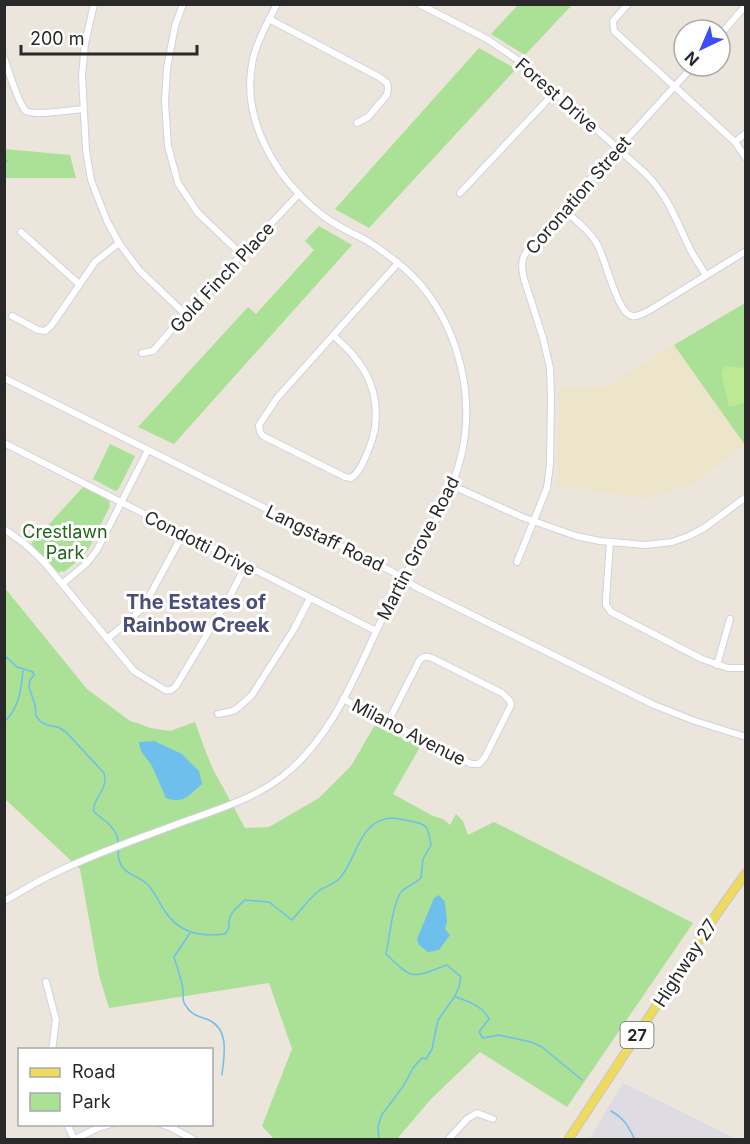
<svg xmlns="http://www.w3.org/2000/svg" width="750" height="1144" font-family="Inter,sans-serif">
<style>
.industrial{fill:#dedbe3}
.education{fill:#ede5ca}
.green{fill:#aae197}
.pitch{fill:#bce993}
.water{fill:#6ebfec}
.lines{fill:none;stroke-linecap:round;stroke-linejoin:round}
.stream{stroke:#6ebfec;stroke-width:1.5}
.minor-casing{stroke:#d0d2e2;stroke-width:8}
.major-casing{stroke:#c7c7c7;stroke-width:10}
.minor{stroke:#fff;stroke-width:6}
.major{stroke:#eeda5c;stroke-width:8}
.labels{text-anchor:middle;dominant-baseline:central;stroke-width:6;stroke-linejoin:round;paint-order:stroke}
.shield{fill:#fff;stroke:#696969;stroke-width:1.5}
.shield-label{font-size:16px;font-weight:bold;fill:#292929}
.street-label{font-size:18px;fill:#292929;stroke:#fff}
.park-label{font-size:18px;fill:#23641b;stroke:#fff}
.neighbourhood-label{font-size:20px;font-weight:bold;fill:#4a4e79;stroke:#fff}
</style>
<rect width="100%" height="100%" fill="#ebe5db"/>
<path class="industrial" d="M623,1083L736,1139L589,1140Z"/>
<path class="education" d="M674,345L745,445L692,484L645,499L573,487L556,488L558,476L559,387L607,386Z"/>
<g class="green">
<path d="M518,5V4L572,5L525,55L491,34Z"/>
<path d="M479,48L516,69L369,228L335,209Z"/>
<path d="M4,149L70,155L76,178H5Z"/>
<path d="M319,226L352,245L174,444L138,427L248,307L256,314L314,250L305,241Z"/>
<path d="M745,303L746,444L745,445L674,345Z"/>
<path d="M110,444L135,456L118,490L115,491L93,479Z"/>
<path d="M83,487L110,501L109,504L110,506L88,550L80,559L64,572L61,571L59,573L31,544Z"/>
<path d="M4,587L87,689L130,721L140,724L150,728L170,731L195,722L207,755L213,769L245,828L269,827L319,798L351,766L375,725L420,747L393,794L433,816L443,819L450,825L456,814L463,821L468,835L494,822L693,923L567,1107L480,1052L431,1099L397,1139H274L262,1126L292,1049L269,983L109,1008L99,975L80,869L5,799Z"/>
</g>
<path class="pitch" d="M725,366L745,368V403L729,407L721,372Z"/>
<g class="water">
<path d="M154,741L182,754L199,771L202,784C190,794 184,805 166,798L152,766L141,751L139,742Z"/>
<path d="M439,895L445,902L447,922L445,929L450,935L439,950L428,952L419,945L417,939L434,898Z"/>
</g>
<g class="lines">
<g class="stream">
<path d="M4,162L7,161"/>
<path d="M4,655L17,667L33,672L34,675L30,680L29,687L35,705L36,716L41,722L47,725L58,727L66,732L104,773C109,791 92,797 94,812C104,820 118,829 118,842"/>
<path d="M4,722C19,709 21,690 23,671"/>
<path d="M118,850C118,877 137,872 149,886C155,893 159,902 164,910C179,933 199,937 225,934L229,928C227,915 235,909 245,900L269,902L292,920C301,910 309,898 320,890C327,886 334,884 340,878C357,859 359,819 392,818C397,818 404,820 410,821C430,825 427,826 431,845L423,859L421,878C416,883 406,887 402,891C393,900 389,940 386,954C414,981 411,978 447,965L461,977L459,987L455,996L438,1020L432,1049L426,1059L422,1058L413,1068L404,1085L381,1116L378,1127L379,1140"/>
<path d="M190,933L174,957C177,967 181,978 183,989C184,996 181,1000 186,1006C192,1016 199,1016 209,1020C230,1030 224,1056 222,1075"/>
<path d="M456,997C469,1002 483,1006 489,1019L479,1032L483,1038L499,1035L531,1042L542,1047L582,1080"/>
<path d="M611,1111C625,1119 628,1126 635,1140"/>
</g>
<defs>
<g id="minor">
<path d="M94,4L85,43L82,76L86,150L91,180L107,221L119,243L139,270L185,314"/>
<path d="M183,4L175,26L167,68L165,102L168,146L178,183L198,213L242,255"/>
<path d="M419,4L487,39L525,65L646,174C668,196 676,220 689,247C694,257 700,266 706,275"/>
<path d="M628,4L613,21L614,31L735,142L746,158"/>
<path d="M269,19L379,77L387,83L388,88L387,95L368,117L357,123"/>
<path d="M720,35L746,5"/>
<path d="M4,58C8,69 19,106 26,111C34,116 72,110 83,109"/>
<path d="M735,142L746,133"/>
<path d="M460,193L555,92"/>
<path d="M563,209C574,219 588,229 596,242C605,256 617,314 632,316C638,317 645,313 650,310L746,251"/>
<path d="M21,232L79,284"/>
<path d="M12,316L38,330L45,331L51,326L95,262L119,243"/>
<path d="M333,335C341,343 350,350 356,359C377,384 382,420 368,451C364,460 360,472 351,478L345,477L263,436L260,432L259,425L277,398L398,263"/>
<path d="M142,353L153,351L185,314L299,194"/>
<path d="M4,378L393,572L416,587L654,705L695,721L746,737"/>
<path d="M4,443L376,631"/>
<path d="M451,485L522,517L576,536L600,541L645,545L672,542L689,536L704,528L746,497"/>
<path d="M4,529L25,544L44,562L134,671L165,690C170,691 172,690 176,686L230,596L246,565"/>
<path d="M610,542L606,599V605L611,612L702,659L728,668H746"/>
<path d="M517,562L547,488L550,464L551,397L550,368L543,338L524,279C519,258 524,254 537,238L693,66"/>
<path d="M62,584L87,563L97,550L148,450"/>
<path d="M107,639L132,618L144,606L183,534"/>
<path d="M717,665L730,619"/>
<path d="M343,699L471,764H479L485,757L511,705L510,701L502,693L432,658C426,656 423,656 419,661L388,722"/>
<path d="M218,714L233,711L240,706L252,695L294,629L310,598"/>
<path d="M4,901C20,892 36,882 53,874C91,855 132,841 172,826C209,812 251,801 283,776C340,731 361,657 394,595C419,550 451,503 462,452C476,387 454,312 404,268C391,257 378,247 364,239C349,232 335,225 322,215C275,178 238,116 254,55C259,37 268,21 277,4"/>
<path d="M46,982L56,1020L52,1050"/>
<path d="M67,1124L74,1139"/>
<path d="M161,1124L172,1128L194,1140"/>
<path d="M73,1140L100,1127L111,1124"/>
<path d="M448,1140L467,1119L477,1113L493,1119"/>
</g>
<path id="major" d="M568,1140L718,912L746,873"/>
</defs>
<use href="#minor" class="minor-casing"/>
<use href="#major" class="major-casing"/>
<use href="#minor" class="minor"/>
<use href="#major" class="major"/>
</g>
<g class="labels">
<rect class="shield" x="620.5" y="1022" width="33" height="26" rx="4.5"/>
<g class="shield-label">
<text x="637" y="1035">27</text>
</g>
<g class="street-label">
<text transform="translate(557 95) rotate(41)">Forest Drive</text>
<text transform="translate(578 195) rotate(-49)">Coronation Street</text>
<text transform="translate(222 277) rotate(-47)">Gold Finch Place</text>
<text transform="translate(325 538) rotate(26)">Langstaff Road</text>
<text transform="translate(200 543) rotate(27)">Condotti Drive</text>
<text transform="translate(418 548) rotate(-63)">Martin Grove Road</text>
<text transform="translate(409 732) rotate(27)">Milano Avenue</text>
<text transform="translate(685 963) rotate(-57)">Highway 27</text>
</g>
<g class="park-label">
<text x="65" y="531">Crestlawn<tspan x="65" dy="21">Park</tspan></text>
</g>
<g class="neighbourhood-label">
<text x="196" y="602">The Estates of<tspan x="196" dy="23">Rainbow Creek</tspan></text>
</g>
</g>
<rect width="750" height="1144" fill="none" stroke="#292929" stroke-width="12"/>
<rect x="18" y="1048" width="195" height="78" fill="#ffffff" stroke="#a9a9a9" stroke-width="1.5"/>
<rect x="30" y="1068" width="30" height="9" fill="#eeda5c" stroke="#a9a9a9" stroke-width="1.5"/>
<text x="72" y="1078" font-size="18" fill="#292929">Road</text>
<rect x="30" y="1093" width="30" height="18" fill="#aae197" stroke="#a9a9a9" stroke-width="1.5"/>
<text x="72" y="1108" font-size="18" fill="#292929">Park</text>
<g transform="translate(702 48) rotate(224)"><circle r="28" fill="#ffffff" stroke="#a9a9a9" stroke-width="1.5"/>
<path d="M0-4.5L10 22L0 15L-10 22Z" fill="#3c4df7"/>
<text y="-9" font-size="16" font-weight="bold" text-anchor="middle" fill="#292929">N</text>
</g>
<path d="M21 45v9h176v-9" fill="none" stroke="#292929" stroke-width="3"/>
<text x="30" y="45" font-size="18" fill="#292929" stroke="#ffffff" stroke-width="4.5" paint-order="stroke">200 m</text>
</svg>
